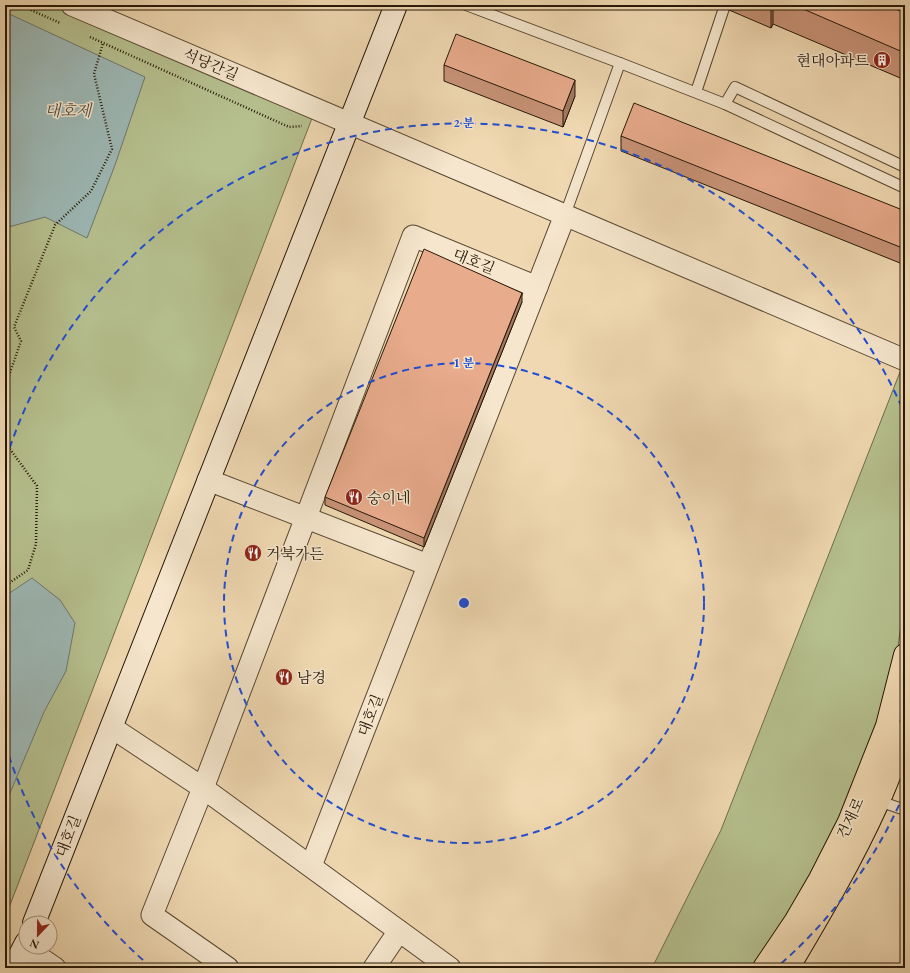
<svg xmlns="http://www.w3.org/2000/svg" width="910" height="973" font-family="'EB Garamond','Noto Serif KR',serif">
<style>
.green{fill:#b6c08f;stroke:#6e6c4b}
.water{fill:#9db8b5;stroke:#6d786f}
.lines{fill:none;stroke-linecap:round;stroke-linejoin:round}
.lane-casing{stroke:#584832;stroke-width:12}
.street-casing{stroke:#584832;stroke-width:23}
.secondary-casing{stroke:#261807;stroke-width:24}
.primary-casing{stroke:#261807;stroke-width:24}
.path{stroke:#261807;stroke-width:2.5;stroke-dasharray:1 2;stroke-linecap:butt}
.lane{stroke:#f5e6cd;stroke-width:10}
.street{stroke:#f5e6cd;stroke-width:21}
.secondary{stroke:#f5e6cd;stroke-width:22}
.primary{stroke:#f0d9b2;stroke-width:22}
.wall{fill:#c89378;stroke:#261807}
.shaded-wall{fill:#a27862;stroke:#261807}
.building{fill:#e8ab8c;stroke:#261807}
.ring{fill:none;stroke:#1d4ed8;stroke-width:2;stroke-dasharray:7 5}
.labels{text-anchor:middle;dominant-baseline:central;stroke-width:3;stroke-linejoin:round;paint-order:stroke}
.poi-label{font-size:15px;fill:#261807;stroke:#f5e6cd;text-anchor:start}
.street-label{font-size:15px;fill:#261807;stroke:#f5e6cd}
.water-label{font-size:16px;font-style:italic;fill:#505044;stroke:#f5e6cd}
.centre{fill:#1d4ed8;stroke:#f5e6cd;stroke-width:2}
.ring-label{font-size:12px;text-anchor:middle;font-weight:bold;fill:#1d4ed8;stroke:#f5e6cd;stroke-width:3;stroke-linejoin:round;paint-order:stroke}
</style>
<rect width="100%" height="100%" fill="#f0d9b2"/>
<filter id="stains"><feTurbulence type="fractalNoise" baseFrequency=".005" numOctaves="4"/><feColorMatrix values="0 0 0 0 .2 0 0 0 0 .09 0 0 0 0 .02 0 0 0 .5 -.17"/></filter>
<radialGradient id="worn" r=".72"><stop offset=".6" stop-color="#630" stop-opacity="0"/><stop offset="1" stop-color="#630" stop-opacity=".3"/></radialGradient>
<g class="green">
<path d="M5,5H53L314,113L5,918Z"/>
<path d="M900,372L905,376V594L897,654L889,692L831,841L757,968H652L721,830Z"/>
</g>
<g class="water">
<path d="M5,12L145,77L115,165L87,238L45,217L5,228Z"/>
<path d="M32,578L60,600L75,623L66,671L44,712L5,805V596Z"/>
</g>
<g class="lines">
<defs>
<g id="lane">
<path d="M466,5L620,63"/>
<path d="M696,92L725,5"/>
<path d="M725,104L905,188"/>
<path d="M565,215L620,63L725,104L735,87L905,167"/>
<path d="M879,801L905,810"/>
</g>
<g id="street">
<path d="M72,5L905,360"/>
<path d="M208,480L428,565"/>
<path d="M111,727L203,788L450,968"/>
<path d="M311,866L565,215"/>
<path d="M24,947L55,968"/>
<path d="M228,968L152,915L203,788L413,236L537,287"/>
<path d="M374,968L399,931"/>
</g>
<g id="secondary">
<path d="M34,923L396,5"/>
<path d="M13,968L26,943"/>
</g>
<g id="primary">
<path d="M764,968L795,922L820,879L849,822L887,726L905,655"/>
<path d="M788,968C820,914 852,860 878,802C889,779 897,755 905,731"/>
</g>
</defs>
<use href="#lane" class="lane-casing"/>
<use href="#street" class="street-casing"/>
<use href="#secondary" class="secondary-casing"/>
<use href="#primary" class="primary-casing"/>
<g class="path">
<path d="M20,5L60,23"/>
<path d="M90,37L289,127L302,126"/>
<path d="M5,387L21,341L14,327L55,225L91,191L112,149L94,74L103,43"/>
<path d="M5,432L7,445L37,486L36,544L28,570L5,586"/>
</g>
<use href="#lane" class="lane"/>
<use href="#street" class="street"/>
<use href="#secondary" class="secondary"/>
<use href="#primary" class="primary"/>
</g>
<g class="wall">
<path d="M729,5H886L905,13V80L773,24L771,28L729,10Z"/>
<path d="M444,65L575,96L563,127L444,81Z"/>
<path d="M621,136L905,211V265L621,151Z"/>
<path d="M522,302L424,547L325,505V497Z"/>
</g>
<g class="shaded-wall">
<path d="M771,5H773V24L771,28Z"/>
<path d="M575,80V96L563,127V111Z"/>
<path d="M522,293V302L424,547V538Z"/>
</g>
<g class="building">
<path d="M794,5H886L905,13V53Z"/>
<path d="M456,34L575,80L563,111L444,65Z"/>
<path d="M634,103L905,211V249L621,136Z"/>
<path d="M424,249L522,293L424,538L325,497Z"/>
</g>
<g class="ring">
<circle cx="464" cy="603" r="240"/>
<path d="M904 794A480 480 0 0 1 776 968M152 968A480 480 0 0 1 6 747M6 459A480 480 0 0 1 904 412"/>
</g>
<defs>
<symbol id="building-disc" viewBox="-11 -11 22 22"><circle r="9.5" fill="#8f2418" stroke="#f5e6cd"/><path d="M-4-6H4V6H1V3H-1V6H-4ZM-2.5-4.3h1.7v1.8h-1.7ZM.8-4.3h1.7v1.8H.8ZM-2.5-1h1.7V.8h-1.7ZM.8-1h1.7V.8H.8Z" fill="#fff"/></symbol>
<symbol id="restaurant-disc" viewBox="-11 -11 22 22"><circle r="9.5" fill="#8f2418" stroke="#f5e6cd"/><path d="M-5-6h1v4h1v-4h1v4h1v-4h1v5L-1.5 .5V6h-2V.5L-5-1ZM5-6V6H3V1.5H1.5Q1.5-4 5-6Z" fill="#fff"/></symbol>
</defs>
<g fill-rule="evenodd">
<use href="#building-disc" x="872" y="50" width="20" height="20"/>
<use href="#restaurant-disc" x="344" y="487" width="20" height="20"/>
<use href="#restaurant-disc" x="243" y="543" width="20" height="20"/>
<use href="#restaurant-disc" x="274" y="667" width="20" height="20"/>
</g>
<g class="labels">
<g class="poi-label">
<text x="869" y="60" text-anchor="end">현대아파트</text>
<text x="367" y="497">숭이네</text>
<text x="266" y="553">거북가든</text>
<text x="297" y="677">남경</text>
</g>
<g class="street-label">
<text transform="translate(211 64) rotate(23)">석당간길</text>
<text transform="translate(474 261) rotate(22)">대호길</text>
<text transform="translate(370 715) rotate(-69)">대호길</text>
<text transform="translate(850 818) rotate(-65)">건재로</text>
<text transform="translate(68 836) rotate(-69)">대호길</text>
</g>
<g class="water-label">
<text x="68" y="110">대호제</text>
</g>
</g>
<circle cx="464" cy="603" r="6" class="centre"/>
<g class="ring-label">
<text x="464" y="127">2 분</text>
<text x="464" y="367">1 분</text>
</g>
<rect width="910" height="973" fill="none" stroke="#f0d9b2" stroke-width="20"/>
<rect x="6" y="6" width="898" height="961" fill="none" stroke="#261807" stroke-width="2"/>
<rect x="10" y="10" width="890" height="953" fill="none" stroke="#261807"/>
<g transform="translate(38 935) rotate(202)"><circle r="19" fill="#f5e6cd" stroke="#a2947e"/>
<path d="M0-3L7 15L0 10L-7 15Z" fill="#8f2418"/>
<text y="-6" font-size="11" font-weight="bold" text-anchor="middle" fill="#261807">N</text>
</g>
<rect width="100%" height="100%" filter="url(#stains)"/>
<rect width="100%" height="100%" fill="url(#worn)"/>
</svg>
